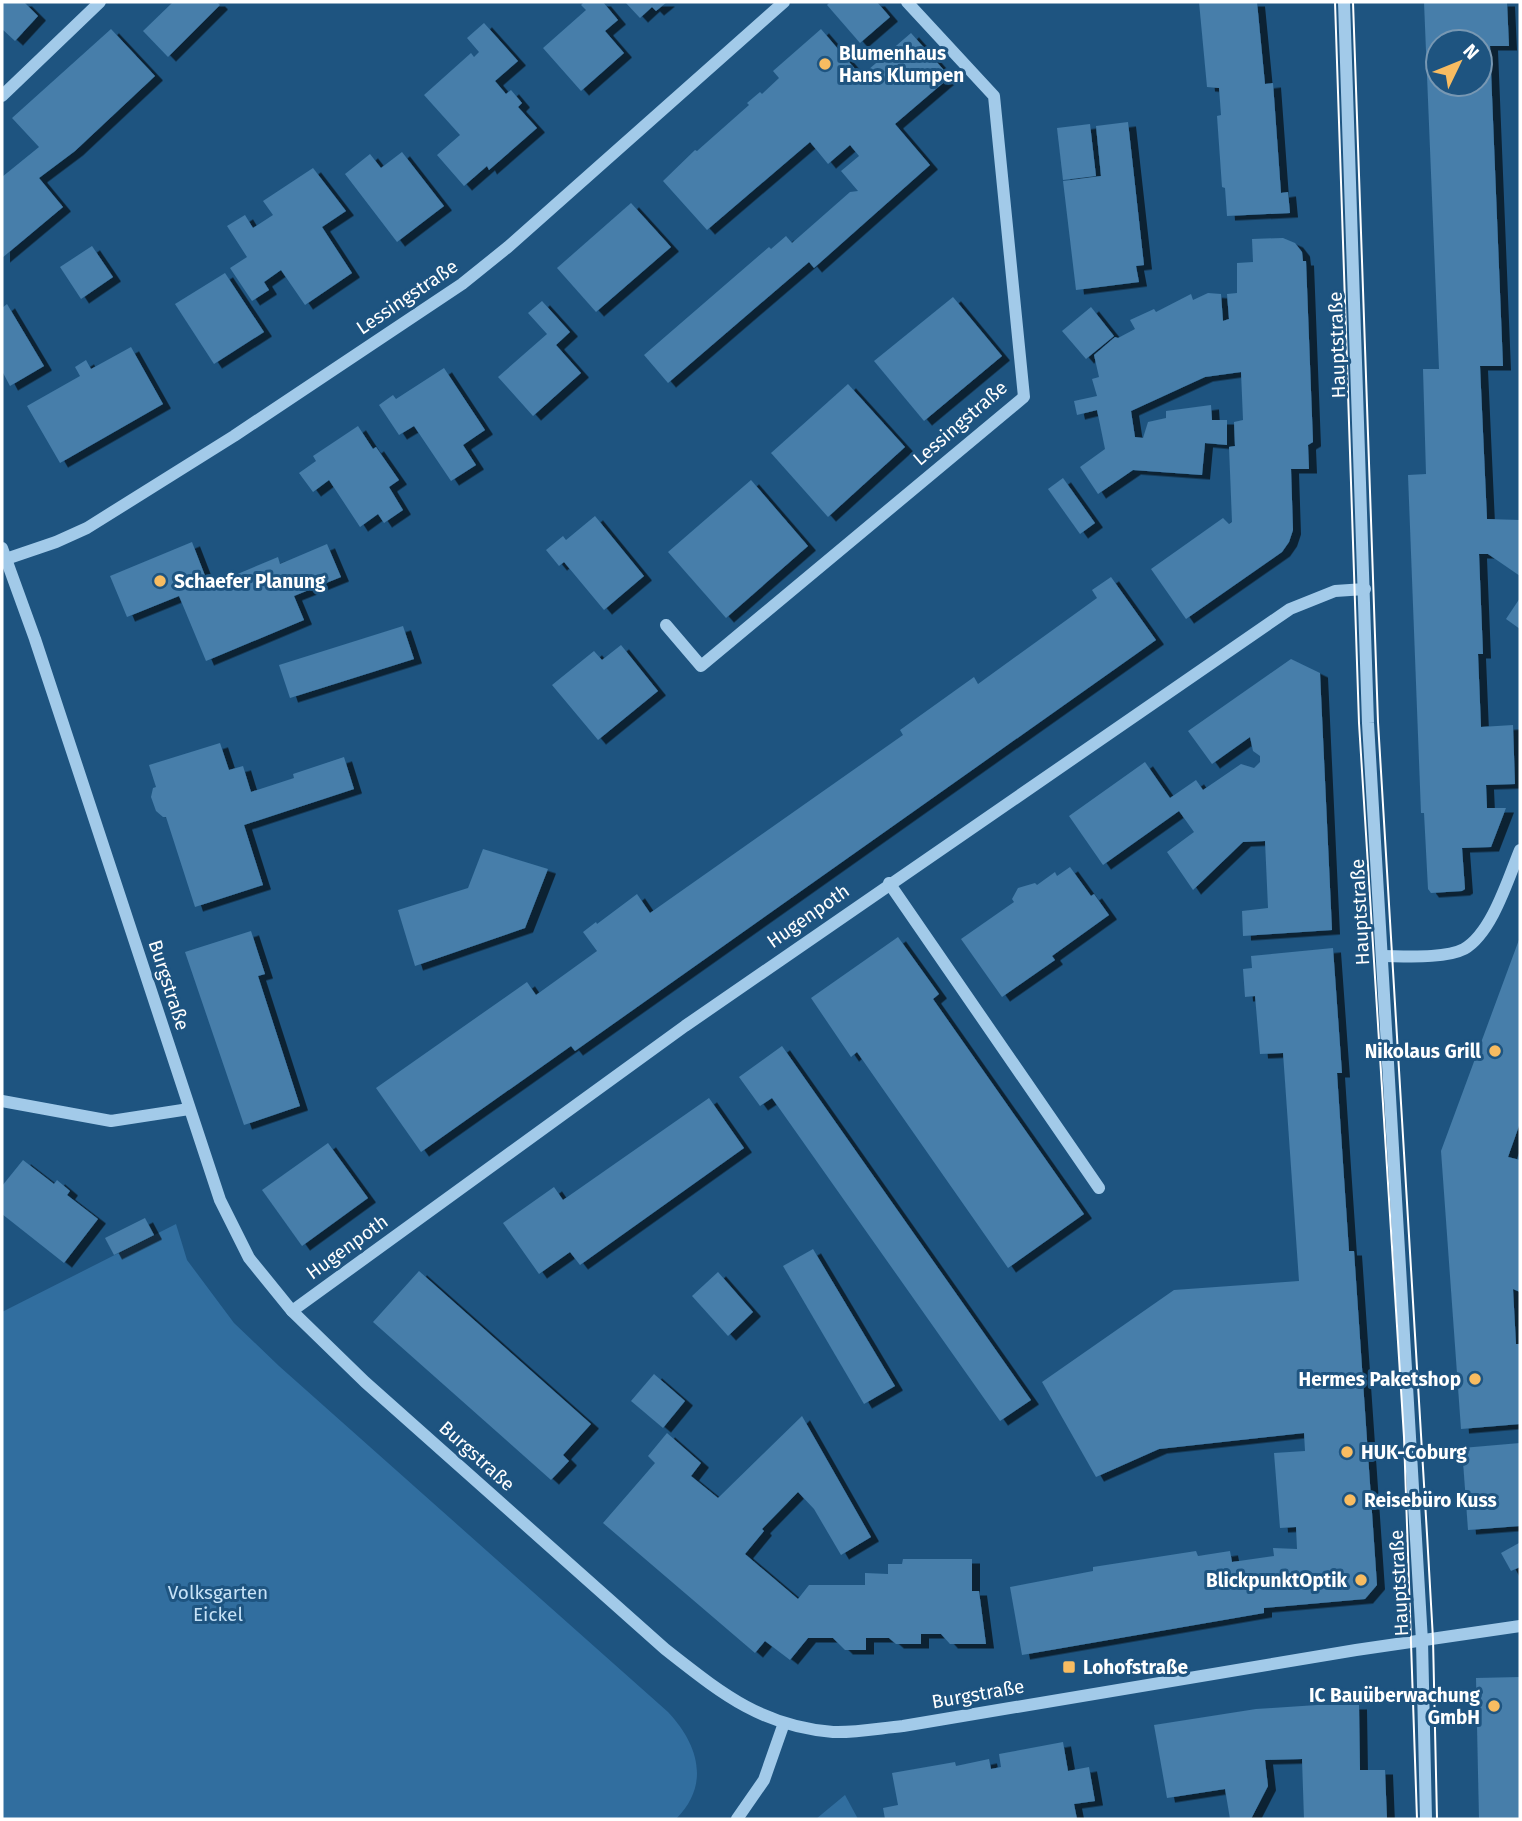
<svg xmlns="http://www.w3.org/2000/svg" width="1522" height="1821" font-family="'Fira Sans',sans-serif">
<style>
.green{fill:#316e9f}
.building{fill:#467eaa;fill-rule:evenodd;filter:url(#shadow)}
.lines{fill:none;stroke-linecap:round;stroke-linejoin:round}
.minor{stroke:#a2cae9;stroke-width:12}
.tram{stroke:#fff;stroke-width:2}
.poi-dot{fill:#f8bc61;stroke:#1e5480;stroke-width:2.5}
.labels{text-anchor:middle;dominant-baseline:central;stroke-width:6;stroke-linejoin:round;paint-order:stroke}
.poi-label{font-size:19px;font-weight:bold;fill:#fff;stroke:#1e5480;text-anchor:start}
.street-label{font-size:19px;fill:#fff;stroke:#1e5480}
.park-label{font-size:19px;fill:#c6e2f7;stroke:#1e5480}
</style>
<defs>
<filter id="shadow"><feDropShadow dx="8" dy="4.5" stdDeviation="0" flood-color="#0009"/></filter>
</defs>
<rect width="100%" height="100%" fill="#1e5480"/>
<g class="green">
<path d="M176,1224L187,1260L234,1323L279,1366L668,1712C698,1744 711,1784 676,1819H2V1312Z"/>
<path d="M845,1795L858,1819H816Z"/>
</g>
<g class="building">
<path d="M2,2H24L38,16L15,41L2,29Z"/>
<path d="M173,2H217L220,5L168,57L143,31Z"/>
<path d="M584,2H603L618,20L605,31L624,53L581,91L543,48L586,10L581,5Z"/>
<path d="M625,2H667L656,11L652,7L640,18Z"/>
<path d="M830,2H877L890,17L860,43L827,5Z"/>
<path d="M1199,2H1257L1265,84L1273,83L1281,193L1288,192L1290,213L1227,216L1225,188L1222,187L1217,116L1221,115L1219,88L1207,87Z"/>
<path d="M1424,2H1507L1509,46H1490L1503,366H1480L1487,519L1520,520V576L1488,554H1479L1483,654H1478L1481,727L1513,725L1515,784L1486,785L1487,808H1506L1491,847L1462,848L1465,889L1462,891L1431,893L1428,889L1424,813H1421L1408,475L1426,474L1423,369H1439ZM1438,42H1480V84H1438Z"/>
<path d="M484,23L518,61L495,81L506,94L511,90L522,103L518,107L537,128L489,170L487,166L464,186L437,155L460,135L424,95L471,53L474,57L479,52L467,38Z"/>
<path d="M111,29L155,76L75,151L39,178L63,207L2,258V177L39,147L12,118Z"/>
<path d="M821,29L861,76L911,33L950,77L895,124L930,165L814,268L809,262L668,383L644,355L769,247L771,249L786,236L792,243L850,192L858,191L841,171L859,156L850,145L828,164L810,142L707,230L663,181L695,150L697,151L749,105L747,103L760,92L762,94L779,78L773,71Z"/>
<path d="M1128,122L1144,265L1136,266L1139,282L1076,290L1063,181L1101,176L1096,126Z"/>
<path d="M1090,124L1096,176L1063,180L1057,128Z"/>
<path d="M402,152L444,206L397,242L345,174L370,154L381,168Z"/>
<path d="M313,168L346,211L322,227L352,273L305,305L281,270L264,282L269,290L252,301L230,268L247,257L227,226L245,215L253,228L273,215L263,201Z"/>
<path d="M631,203L671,247L596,312L557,268Z"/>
<path d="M1283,238L1295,243L1302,252L1303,261H1306L1313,442L1308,445L1309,469H1291L1293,530L1289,542L1282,552L1186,619L1151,569L1223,518L1229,524L1232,522L1229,447L1235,446L1234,422L1243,420L1241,372L1205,377L1131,411L1135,437L1143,438L1148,422L1166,418V411L1211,405L1212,420H1227V445L1205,443L1202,475L1133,470L1098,494L1080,467L1105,449L1097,410L1077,415L1074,401L1097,396L1092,379L1099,377L1094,355L1115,337L1118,338L1135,329L1130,320L1154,309L1156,312L1191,294L1193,300L1208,293L1221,294L1223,321L1229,319L1227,294L1237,293V263L1253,262L1252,239Z"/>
<path d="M92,246L113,277L81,299L60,267Z"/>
<path d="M225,273L264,332L214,364L175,304Z"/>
<path d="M953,297L1002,356L924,421L874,361Z"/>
<path d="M542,301L570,332L556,345L581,373L533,416L498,377L547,334L528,313Z"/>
<path d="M7,304L44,366L10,386L2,371V308Z"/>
<path d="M1091,307L1114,336L1086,359L1062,331Z"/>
<path d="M131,347L163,404L60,463L27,406L80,376L75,367L86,360L91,369Z"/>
<path d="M444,368L485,430L463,445L476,465L451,481L414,426L399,435L379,405L393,395L396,399Z"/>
<path d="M848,384L905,447L828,517L771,453Z"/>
<path d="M358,426L373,449L376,447L399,480L389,487L403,510L384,523L378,514L360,527L329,480L313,492L299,473L316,461L313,456Z"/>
<path d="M1063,478L1095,523L1080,534L1048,489Z"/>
<path d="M751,480L808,546L726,618L668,552Z"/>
<path d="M595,516L644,576L604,610L564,562L559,566L546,550L563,536L566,540Z"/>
<path d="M192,542L209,586L278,557L280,564L327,544L341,577L294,596L304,620L206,661L179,596L127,617L110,576Z"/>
<path d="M1111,577L1156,640L575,1051L571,1046L421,1152L376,1088L527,982L536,995L597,951L583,932L596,922L597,924L637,894L650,913L903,735L900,730L974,677L978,684L1097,598L1092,590Z"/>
<path d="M1520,598V629L1506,619Z"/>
<path d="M403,626L414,659L290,698L279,665Z"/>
<path d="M621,645L658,691L598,740L552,685L594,651L602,660Z"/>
<path d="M1291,659L1320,673L1332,930L1243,936L1242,911L1268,908L1265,841L1243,842L1193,890L1167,852L1194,832L1179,811L1103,865L1069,816L1145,762L1170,798L1196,780L1203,790L1241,764L1254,768L1260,762V756L1253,751L1250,737L1212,764L1188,731Z"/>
<path d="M220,743L229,770L243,766L251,792L294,778L293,774L344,757L354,789L244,825L263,885L195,907L166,817H163L156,811L151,797L153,788L156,787L149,765Z"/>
<path d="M483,849L548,869L525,928L415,966L398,910L468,888Z"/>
<path d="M1070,867L1091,896L1094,894L1109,915L1052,956L1055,960L1002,997L961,939L1014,902L1012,899L1018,888L1035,883L1037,885L1055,872L1057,876Z"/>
<path d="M251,931L265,974L258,976L300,1106L244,1125L185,952Z"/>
<path d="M898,937L939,994L933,999L1084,1214L1008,1268L857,1052L851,1057L811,998Z"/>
<path d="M1520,937V1123L1508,1157L1520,1160V1292L1513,1289L1516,1344H1520V1424L1461,1429L1441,1151Z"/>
<path d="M1333,948L1342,1073H1337L1343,1163L1349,1251H1354L1377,1585L1365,1599L1264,1608V1613L1022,1655L1010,1587L1093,1571V1567L1196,1551L1198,1556L1230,1551L1232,1562L1274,1556L1273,1548L1297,1549L1296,1527L1280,1528L1274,1453L1305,1451L1304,1433L1159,1449L1096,1477L1042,1382L1174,1290L1299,1281L1283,1053L1260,1054L1255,996L1245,997L1243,969L1252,968L1251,956Z"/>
<path d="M782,1046L1031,1400L1000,1421L772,1098L760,1106L739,1077Z"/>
<path d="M709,1098L744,1148L580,1265L570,1252L539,1274L503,1223L554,1187L563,1200Z"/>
<path d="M328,1143L368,1198L302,1246L262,1190Z"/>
<path d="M23,1160L54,1184L57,1180L70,1191L67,1195L98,1219L64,1263L2,1214V1186Z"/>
<path d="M145,1218L154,1235L114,1255L105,1238Z"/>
<path d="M813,1249L895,1386L864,1404L783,1266Z"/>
<path d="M419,1271L591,1424L563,1455L569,1461L551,1480L373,1322Z"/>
<path d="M718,1272L753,1312L728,1336L692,1296Z"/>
<path d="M654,1374L685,1401L663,1428L631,1401Z"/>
<path d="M802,1416L871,1537L841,1555L814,1509L798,1492L762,1529L764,1531L745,1554L798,1599L809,1585H865V1573L888,1574V1564H902L903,1559H972V1591H979L986,1644H950L941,1634H921V1644H896L889,1638H866V1650H845L833,1638H808L790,1660L765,1641L755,1653L603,1523L655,1463L648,1456L667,1433L701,1463L691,1476L718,1498Z"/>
<path d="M1520,1443V1526L1468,1530L1462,1448Z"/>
<path d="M1519,1543L1520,1567L1511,1571L1501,1553Z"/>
<path d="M1520,1677V1819H1479L1476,1678Z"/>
<path d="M1317,1705H1359L1360,1770H1385L1387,1819H1304L1302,1759L1265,1760L1268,1786L1251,1819H1230L1225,1789L1167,1798L1154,1725L1256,1709Z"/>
<path d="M1063,1742L1068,1771L1089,1767L1095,1801L1074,1804L1077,1819H885L883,1808L898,1805L892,1773L955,1762L956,1766L989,1759L991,1769L1001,1767L999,1754Z"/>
</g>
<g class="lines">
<g class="minor">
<path d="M1344,2L1368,723L1422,1641L1426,1819"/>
<path d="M2,96L100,2"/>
<path d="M2,548L35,639L220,1200L249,1258L292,1311L365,1382L665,1649C720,1692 760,1726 833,1732C855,1733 881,1728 903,1726L1356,1650L1520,1626"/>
<path d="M6,559L56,542L87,528L234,436L462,284L508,247L784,2"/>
<path d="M666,625L701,666L1024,397L994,96L907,2"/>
<path d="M889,883L1099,1188"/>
<path d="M1382,956C1403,956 1445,959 1464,949C1492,933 1508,879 1520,850"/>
<path d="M2,1101L111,1121L189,1109"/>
<path d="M292,1311L685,1026L1290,609L1335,591L1365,589"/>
<path d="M737,1819L764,1780L784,1723"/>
</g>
<g class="tram">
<path d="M1335,2L1359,723L1404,1437L1417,1819"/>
<path d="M1353,2L1378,722L1427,1534L1433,1639L1437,1819"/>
</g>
</g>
<g class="poi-dot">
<circle cx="825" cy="64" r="7"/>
<circle cx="160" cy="581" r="7"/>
<circle cx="1495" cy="1051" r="7"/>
<circle cx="1475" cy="1379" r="7"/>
<circle cx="1347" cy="1452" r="7"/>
<circle cx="1350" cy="1500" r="7"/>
<circle cx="1361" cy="1580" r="7"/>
<rect x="1062" y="1660" width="14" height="14" rx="3.5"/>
<circle cx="1494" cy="1706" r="7"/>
</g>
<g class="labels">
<g class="poi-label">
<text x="839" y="53">Blumenhaus<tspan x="839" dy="22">Hans Klumpen</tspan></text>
<text x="174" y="581">Schaefer Planung</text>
<text x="1481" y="1051" text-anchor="end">Nikolaus Grill</text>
<text x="1461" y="1379" text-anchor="end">Hermes Paketshop</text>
<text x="1361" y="1452">HUK-Coburg</text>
<text x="1364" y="1500">Reisebüro Kuss</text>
<text x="1347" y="1580" text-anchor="end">BlickpunktOptik</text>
<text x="1083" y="1667">Lohofstraße</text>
<text x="1480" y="1695" text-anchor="end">IC Bauüberwachung<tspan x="1480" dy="22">GmbH</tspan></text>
</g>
<g class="street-label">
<text transform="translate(407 297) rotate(-34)">Lessingstraße</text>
<text transform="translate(1337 345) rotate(-92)">Hauptstraße</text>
<text transform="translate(960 423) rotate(-41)">Lessingstraße</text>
<text transform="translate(1360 912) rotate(-93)">Hauptstraße</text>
<text transform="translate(808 916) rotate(-35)">Hugenpoth</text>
<text transform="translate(169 985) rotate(72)">Burgstraße</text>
<text transform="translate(347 1247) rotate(-36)">Hugenpoth</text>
<text transform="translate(477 1456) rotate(42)">Burgstraße</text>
<text transform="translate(1399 1583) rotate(-93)">Hauptstraße</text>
<text transform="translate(978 1694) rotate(-10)">Burgstraße</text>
</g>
<g class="park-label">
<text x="218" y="1592">Volksgarten<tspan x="218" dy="22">Eickel</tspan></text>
</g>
</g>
<rect width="1522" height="1821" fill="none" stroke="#ffffff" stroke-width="7"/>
<g transform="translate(1459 63) rotate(47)"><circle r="33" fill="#1e5480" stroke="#7898b3" stroke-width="2"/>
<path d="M0-5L12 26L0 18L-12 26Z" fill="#f8bc61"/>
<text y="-10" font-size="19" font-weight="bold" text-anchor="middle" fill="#ffffff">N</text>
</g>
</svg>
